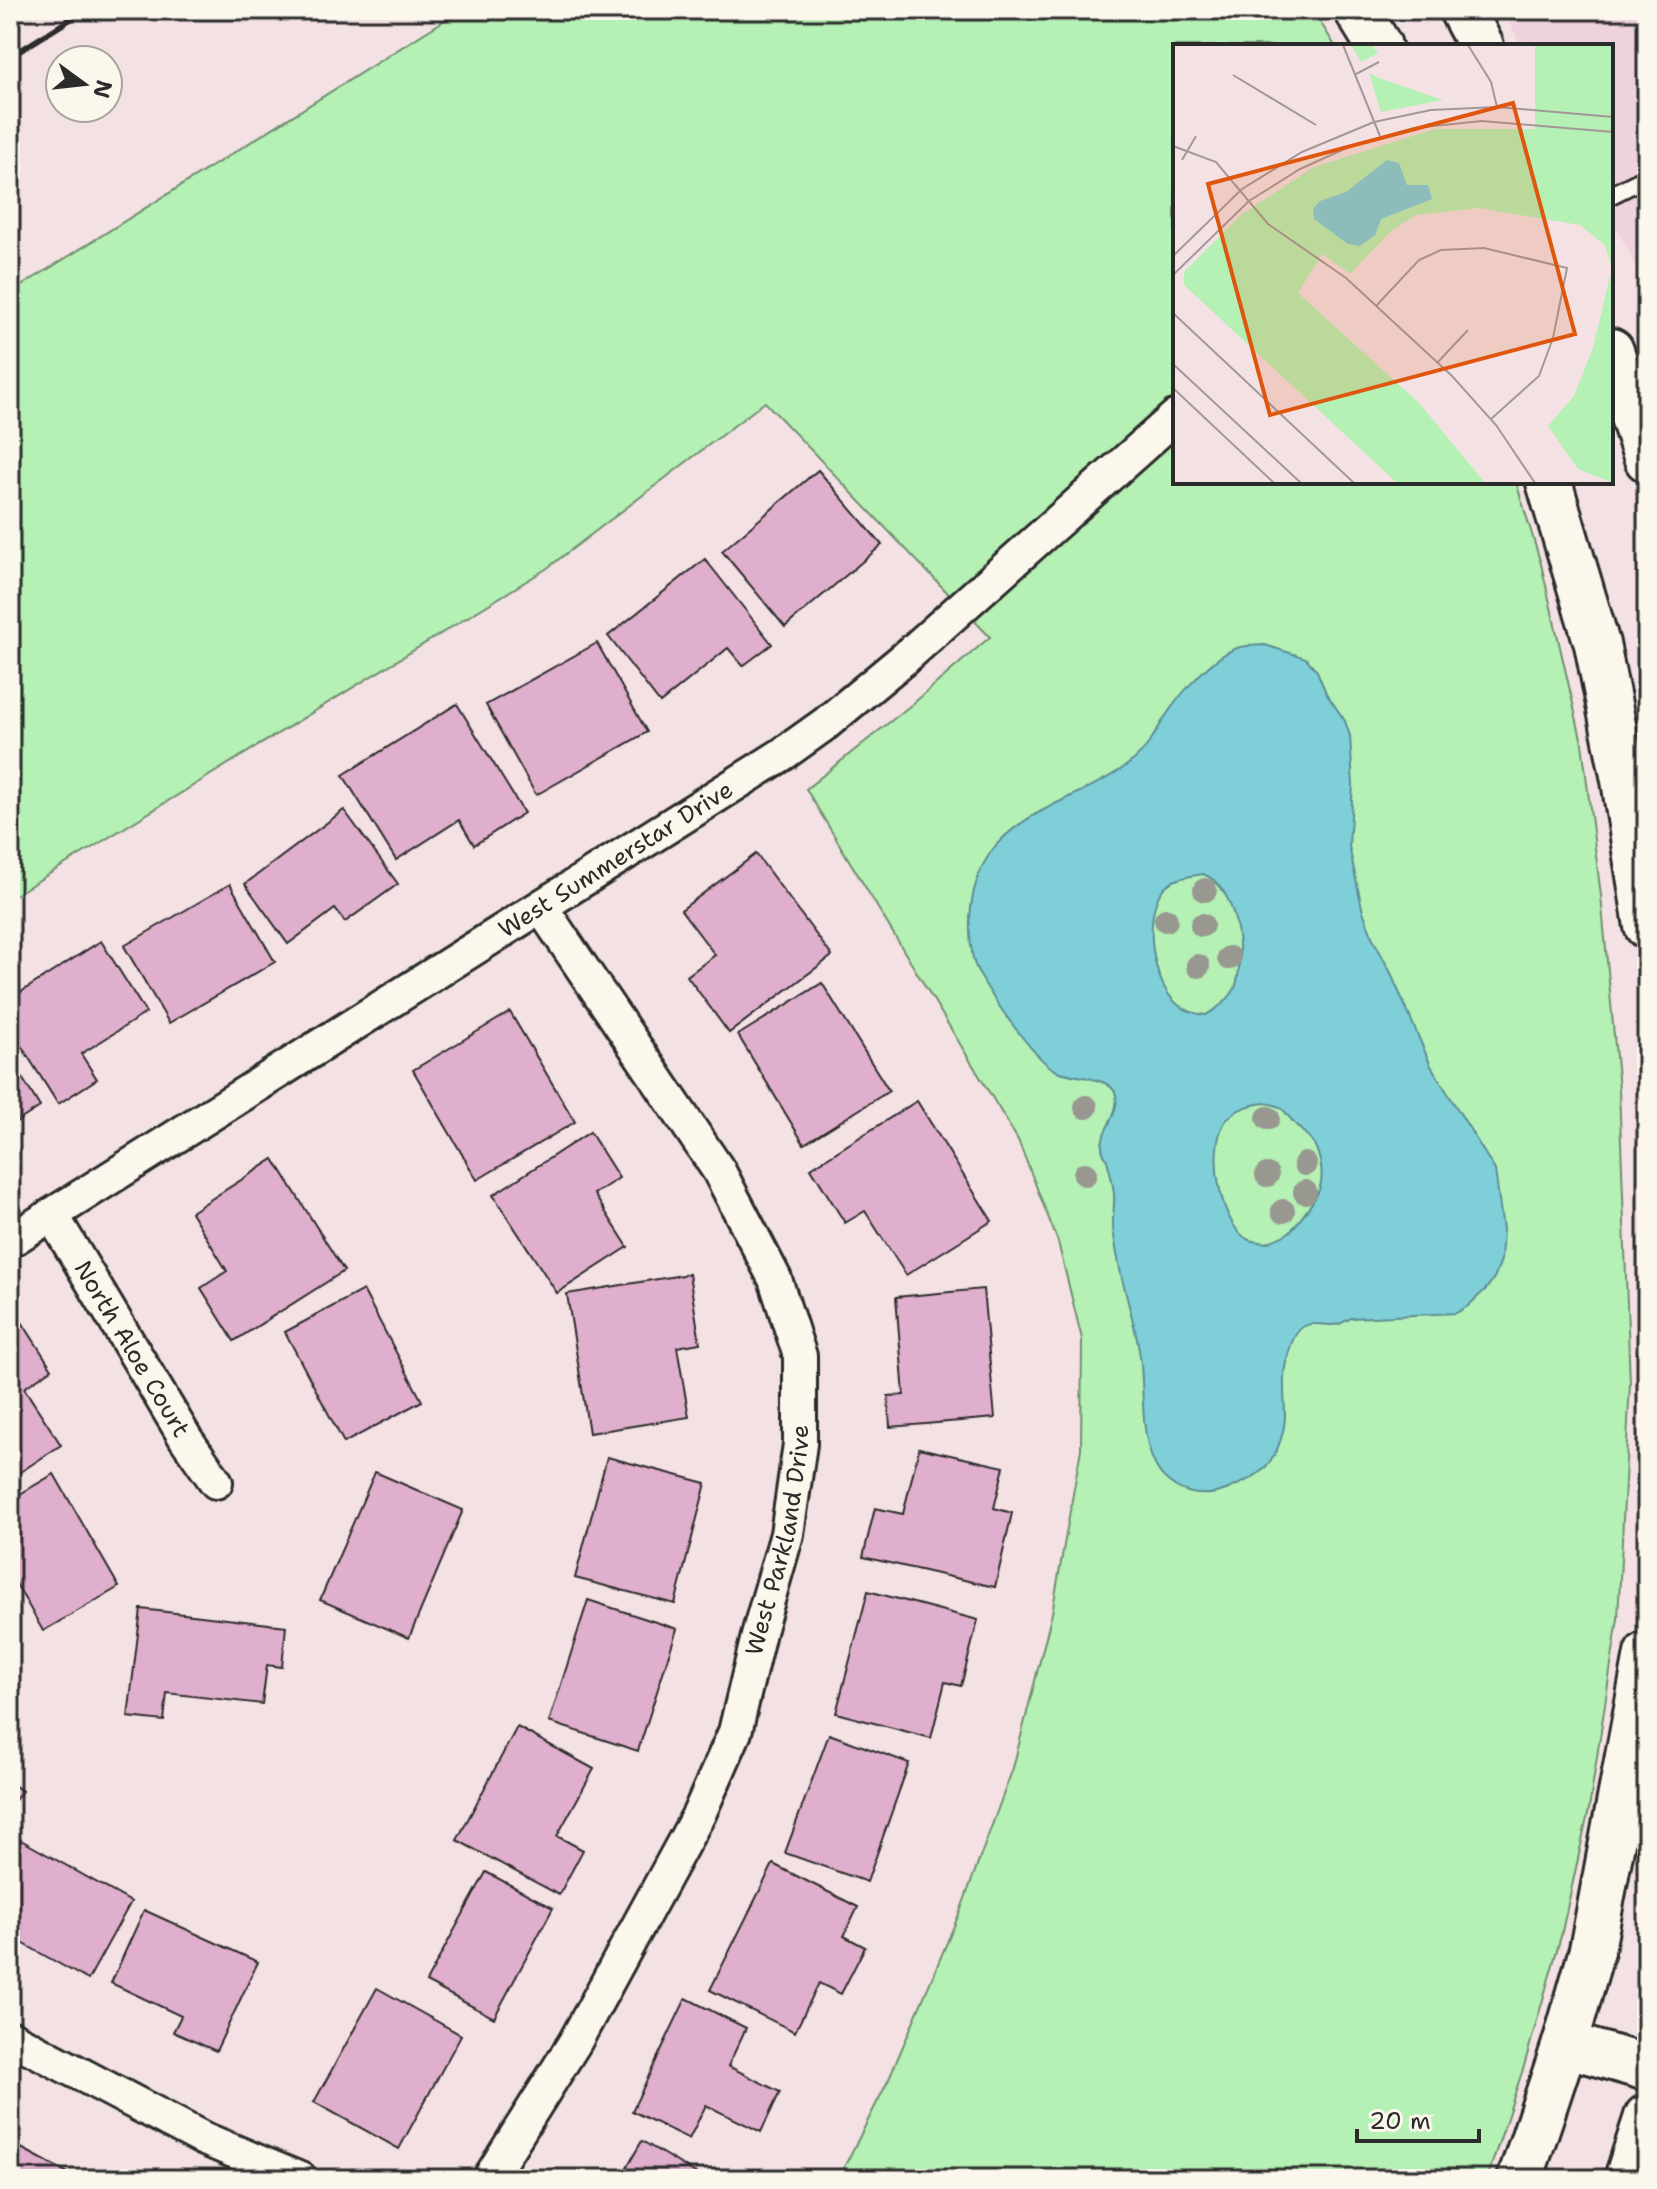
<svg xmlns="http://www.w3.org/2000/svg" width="1657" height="2189" font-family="'Shantell Sans',sans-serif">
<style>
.built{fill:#eed2dd}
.green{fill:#b5f0b4;stroke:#708e70;stroke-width:2}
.water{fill:#7fcfd9;stroke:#5d8d93;stroke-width:2;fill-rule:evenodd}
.building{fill:#e1afce;stroke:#2b2b2b;stroke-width:2}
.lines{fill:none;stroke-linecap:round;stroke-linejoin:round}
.lane-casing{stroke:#2b2b2b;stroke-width:22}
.street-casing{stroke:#2b2b2b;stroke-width:38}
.secondary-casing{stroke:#2b2b2b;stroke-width:50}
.lane{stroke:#fbf7ec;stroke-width:16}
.street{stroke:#fbf7ec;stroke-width:32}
.secondary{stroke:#fbf7ec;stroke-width:44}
.rail{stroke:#2b2b2b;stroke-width:6}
.tree{fill:#989890}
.labels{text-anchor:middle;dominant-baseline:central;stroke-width:8;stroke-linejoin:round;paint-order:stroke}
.street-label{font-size:24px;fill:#2b2b2b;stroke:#fbf7ec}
.inset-road{fill:none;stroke:#a39899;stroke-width:2}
.view{fill:#df570e;fill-opacity:0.15;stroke:#df570e;stroke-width:4}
.inset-edge{fill:none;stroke:#2b2b2b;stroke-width:4}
</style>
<rect width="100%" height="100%" fill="#f3e1e3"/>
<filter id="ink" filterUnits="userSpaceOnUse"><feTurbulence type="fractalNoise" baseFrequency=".0125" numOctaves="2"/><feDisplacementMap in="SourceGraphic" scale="16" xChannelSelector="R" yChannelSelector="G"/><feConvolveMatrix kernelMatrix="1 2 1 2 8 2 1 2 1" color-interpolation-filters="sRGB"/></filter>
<g filter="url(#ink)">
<path class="built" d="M1504,10H1647V299L1632,257L1611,218V46H1521Z"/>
<path class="green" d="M461,10H1313L1335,46H1175V482H1516L1541,564L1582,743L1601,896L1619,1089L1630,1383L1618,1619L1589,1809L1561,1936L1524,2066L1487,2179H838L889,2079L960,1912L1013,1768L1052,1613L1081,1449L1082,1339L1058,1242L1018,1140L806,789L916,701L990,637L765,402L546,569L10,898V293Z"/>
<path class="water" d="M1265,645L1306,658L1317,671L1326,693L1345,721L1350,736L1353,785L1349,846L1362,908L1373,939L1390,971L1431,1066L1495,1170L1503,1229L1501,1260L1495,1276L1487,1288L1468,1306L1456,1313L1351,1318C1347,1320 1343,1323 1339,1324C1326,1328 1311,1318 1299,1330C1293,1336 1290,1347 1288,1355C1281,1376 1285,1396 1285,1417C1284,1436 1275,1461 1260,1472C1253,1478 1244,1482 1235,1486C1221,1493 1204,1497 1188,1492C1179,1490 1166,1481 1160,1473C1140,1445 1144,1397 1141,1365C1139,1339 1131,1315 1125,1290C1120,1273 1117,1254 1114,1236C1111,1222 1115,1208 1114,1194C1113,1183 1110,1171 1107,1160C1104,1154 1103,1154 1102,1148C1101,1129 1120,1114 1116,1095C1112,1076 1070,1078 1055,1070C1035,1060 978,981 973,959C966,924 970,883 990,853C1022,807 1092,795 1135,759C1149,747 1157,729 1167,714C1182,692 1212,657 1237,648C1246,645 1256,646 1265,645ZM1203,874C1237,886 1245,954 1236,985C1232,998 1217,1009 1206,1015C1195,1014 1186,1011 1177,1004C1152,983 1142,916 1163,889C1172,878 1190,876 1203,874ZM1263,1103C1286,1105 1283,1112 1297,1126C1303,1133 1310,1136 1314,1144C1320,1156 1324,1174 1320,1187C1318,1196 1296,1227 1288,1233C1282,1237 1273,1240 1266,1243C1260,1242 1253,1242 1247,1239C1219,1222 1207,1149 1225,1122C1233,1110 1249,1105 1263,1103Z"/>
<g class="building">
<path d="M818,470L882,545L785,627L722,551Z"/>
<path d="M705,559L772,644L743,666L728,648L660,703L608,636Z"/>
<path d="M597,643L647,732L536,795L486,705Z"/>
<path d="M457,704L524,813L474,845L459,820L396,860L343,775Z"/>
<path d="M344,810L398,884L345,922L335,909L288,944L245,884Z"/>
<path d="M756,854L832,956L729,1033L687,976L715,955L681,910Z"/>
<path d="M230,884L275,962L169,1023L124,946Z"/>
<path d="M101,941L146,1013L81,1054L97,1079L58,1104L10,1028V999Z"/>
<path d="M822,983L889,1091L804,1144L738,1035Z"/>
<path d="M510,1012L575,1122L477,1180L413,1070Z"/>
<path d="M10,1058L40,1107L10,1126Z"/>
<path d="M917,1101L992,1221L906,1275L865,1211L845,1223L811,1168Z"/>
<path d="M590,1132L619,1178L594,1194L628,1247L557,1293L493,1195Z"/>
<path d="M274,1159L344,1271L234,1341L201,1288L227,1271L191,1212Z"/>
<path d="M689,1274L700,1343L677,1347L689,1417L589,1433L567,1294Z"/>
<path d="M983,1289L995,1418L890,1427L888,1396L904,1395L896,1297Z"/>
<path d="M363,1290L422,1401L344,1443L285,1332Z"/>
<path d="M20,1319L52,1369L24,1388L61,1445L10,1479V1325Z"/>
<path d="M919,1448L1004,1467L994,1508L1012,1513L995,1587L863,1557L875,1508L903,1514Z"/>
<path d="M607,1457L706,1483L675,1604L575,1578Z"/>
<path d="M375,1472L463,1510L409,1638L320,1600Z"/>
<path d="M54,1474L119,1587L43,1631L10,1573V1500Z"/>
<path d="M868,1591L978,1620L961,1686L945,1682L931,1738L836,1713Z"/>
<path d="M588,1600L677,1629L638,1751L549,1722Z"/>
<path d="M141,1609L286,1626L282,1667L267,1665L262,1704L167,1693L164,1721L128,1717Z"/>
<path d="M517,1727L594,1769L557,1836L583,1850L559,1895L457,1840Z"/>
<path d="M829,1734L909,1763L867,1882L785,1853Z"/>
<path d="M10,1782L22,1791L10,1807Z"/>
<path d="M21,1840L131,1902L88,1980L10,1936V1861Z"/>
<path d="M773,1864L858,1907L844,1936L865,1947L841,1994L819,1983L795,2032L710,1990Z"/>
<path d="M486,1872L553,1908L494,2018L426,1982Z"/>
<path d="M144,1910L258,1962L216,2051L173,2032L181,2016L111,1983Z"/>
<path d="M377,1988L461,2035L399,2149L314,2102Z"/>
<path d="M686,1998L746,2028L728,2066L780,2092L761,2132L706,2105L689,2139L632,2111Z"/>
<path d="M642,2141L705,2179H620Z"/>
<path d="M10,2142L79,2179H10Z"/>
</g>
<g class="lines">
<defs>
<path id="lane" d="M1611,195L1647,177"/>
<g id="street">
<path id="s1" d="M52,1215L186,1439L216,1482"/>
<path id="s2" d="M10,1241L783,754L825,724L906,657L1175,417"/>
<path d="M10,2037L202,2138L300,2179"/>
<path id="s3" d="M489,2179L575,2042L699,1814L735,1732L760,1628L787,1534L800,1444V1356L775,1279L719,1171L541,907"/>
</g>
<g id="secondary">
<path d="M1357,10L1379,46"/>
<path d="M1462,10L1481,46"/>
<path d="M1611,351L1647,459"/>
<path d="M1549,482L1597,644L1624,780L1647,926"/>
<path d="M1565,2044L1647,2068"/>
<path d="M1520,2179L1565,2044L1592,1950L1647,1654"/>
<path d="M1627,2179L1647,2117"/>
</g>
</defs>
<use href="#lane" class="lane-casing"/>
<use href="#street" class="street-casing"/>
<use href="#secondary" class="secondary-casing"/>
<use href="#lane" class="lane"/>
<use href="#street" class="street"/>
<use href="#secondary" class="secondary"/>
<path class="rail" d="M10,57L85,10"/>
</g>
<g class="tree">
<circle cx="1205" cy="890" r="12"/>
<circle cx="1166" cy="920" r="12"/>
<circle cx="1202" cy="925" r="12"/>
<circle cx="1229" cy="958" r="12"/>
<circle cx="1198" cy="966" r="12"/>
<circle cx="1086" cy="1107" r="12"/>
<circle cx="1268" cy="1118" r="12"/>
<circle cx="1305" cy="1164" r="12"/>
<circle cx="1085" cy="1174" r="12"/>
<circle cx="1267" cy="1175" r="12"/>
<circle cx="1305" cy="1192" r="12"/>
<circle cx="1283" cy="1211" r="12"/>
</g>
</g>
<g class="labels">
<g class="street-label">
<text stroke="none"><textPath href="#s2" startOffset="716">West Summerstar Drive</textPath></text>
<text stroke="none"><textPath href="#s1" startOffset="156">North Aloe Court</textPath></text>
<text stroke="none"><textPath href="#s3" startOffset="708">West Parkland Drive</textPath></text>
</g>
</g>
<g transform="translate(1173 44)">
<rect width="440" height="440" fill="#f3e1e3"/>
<path d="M178,1H199L205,9L188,18ZM362,1H440V439L405,425L375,382L401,352L420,304L439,224L432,201L407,181L306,164L243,171L218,187L177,230L149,210L125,249L246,359L312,439H224L11,241V228L69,170L141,123L262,85H362ZM196,29L206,34L270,56L208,68Z" fill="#b5f0b4"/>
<path d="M214,116L226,119L234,141H255L259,155L208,175L202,191L187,202L175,200L141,175L140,165L147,157L173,148Z" fill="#7fcfd9"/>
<path class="inset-road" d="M170,1L207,92M295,1L318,38L324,63M183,30L206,18M60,31L143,81M0,102L43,118L95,180L173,234L279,332L323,381L362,439M9,116L23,92M0,212L69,145L129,108L201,78L258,66L324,63L440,73M0,231L76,157L127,125L178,102L241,84L309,77L440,88M203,262L246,216L268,206L311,204L394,224L380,294L366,332L318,375M0,269L181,439M264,319L295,286M0,320L128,439M0,344L101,439"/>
<path class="view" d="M340,59L402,290L97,371L35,140Z"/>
<rect width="440" height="440" class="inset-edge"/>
</g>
<rect width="1657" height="2189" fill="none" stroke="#fbf7ec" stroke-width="40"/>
<rect x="20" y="20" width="1617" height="2149" fill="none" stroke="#2b2b2b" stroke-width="3" filter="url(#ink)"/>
<g transform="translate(84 84) rotate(105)"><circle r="38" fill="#fbf7ec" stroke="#a8a59f" stroke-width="2"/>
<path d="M0-6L14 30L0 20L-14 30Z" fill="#2b2b2b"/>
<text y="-12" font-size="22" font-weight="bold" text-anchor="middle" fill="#2b2b2b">N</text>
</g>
<path d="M1357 2129v12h122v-12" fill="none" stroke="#2b2b2b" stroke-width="4"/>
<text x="1369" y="2129" font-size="24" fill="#2b2b2b" stroke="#fbf7ec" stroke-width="6" paint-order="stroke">20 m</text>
</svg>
